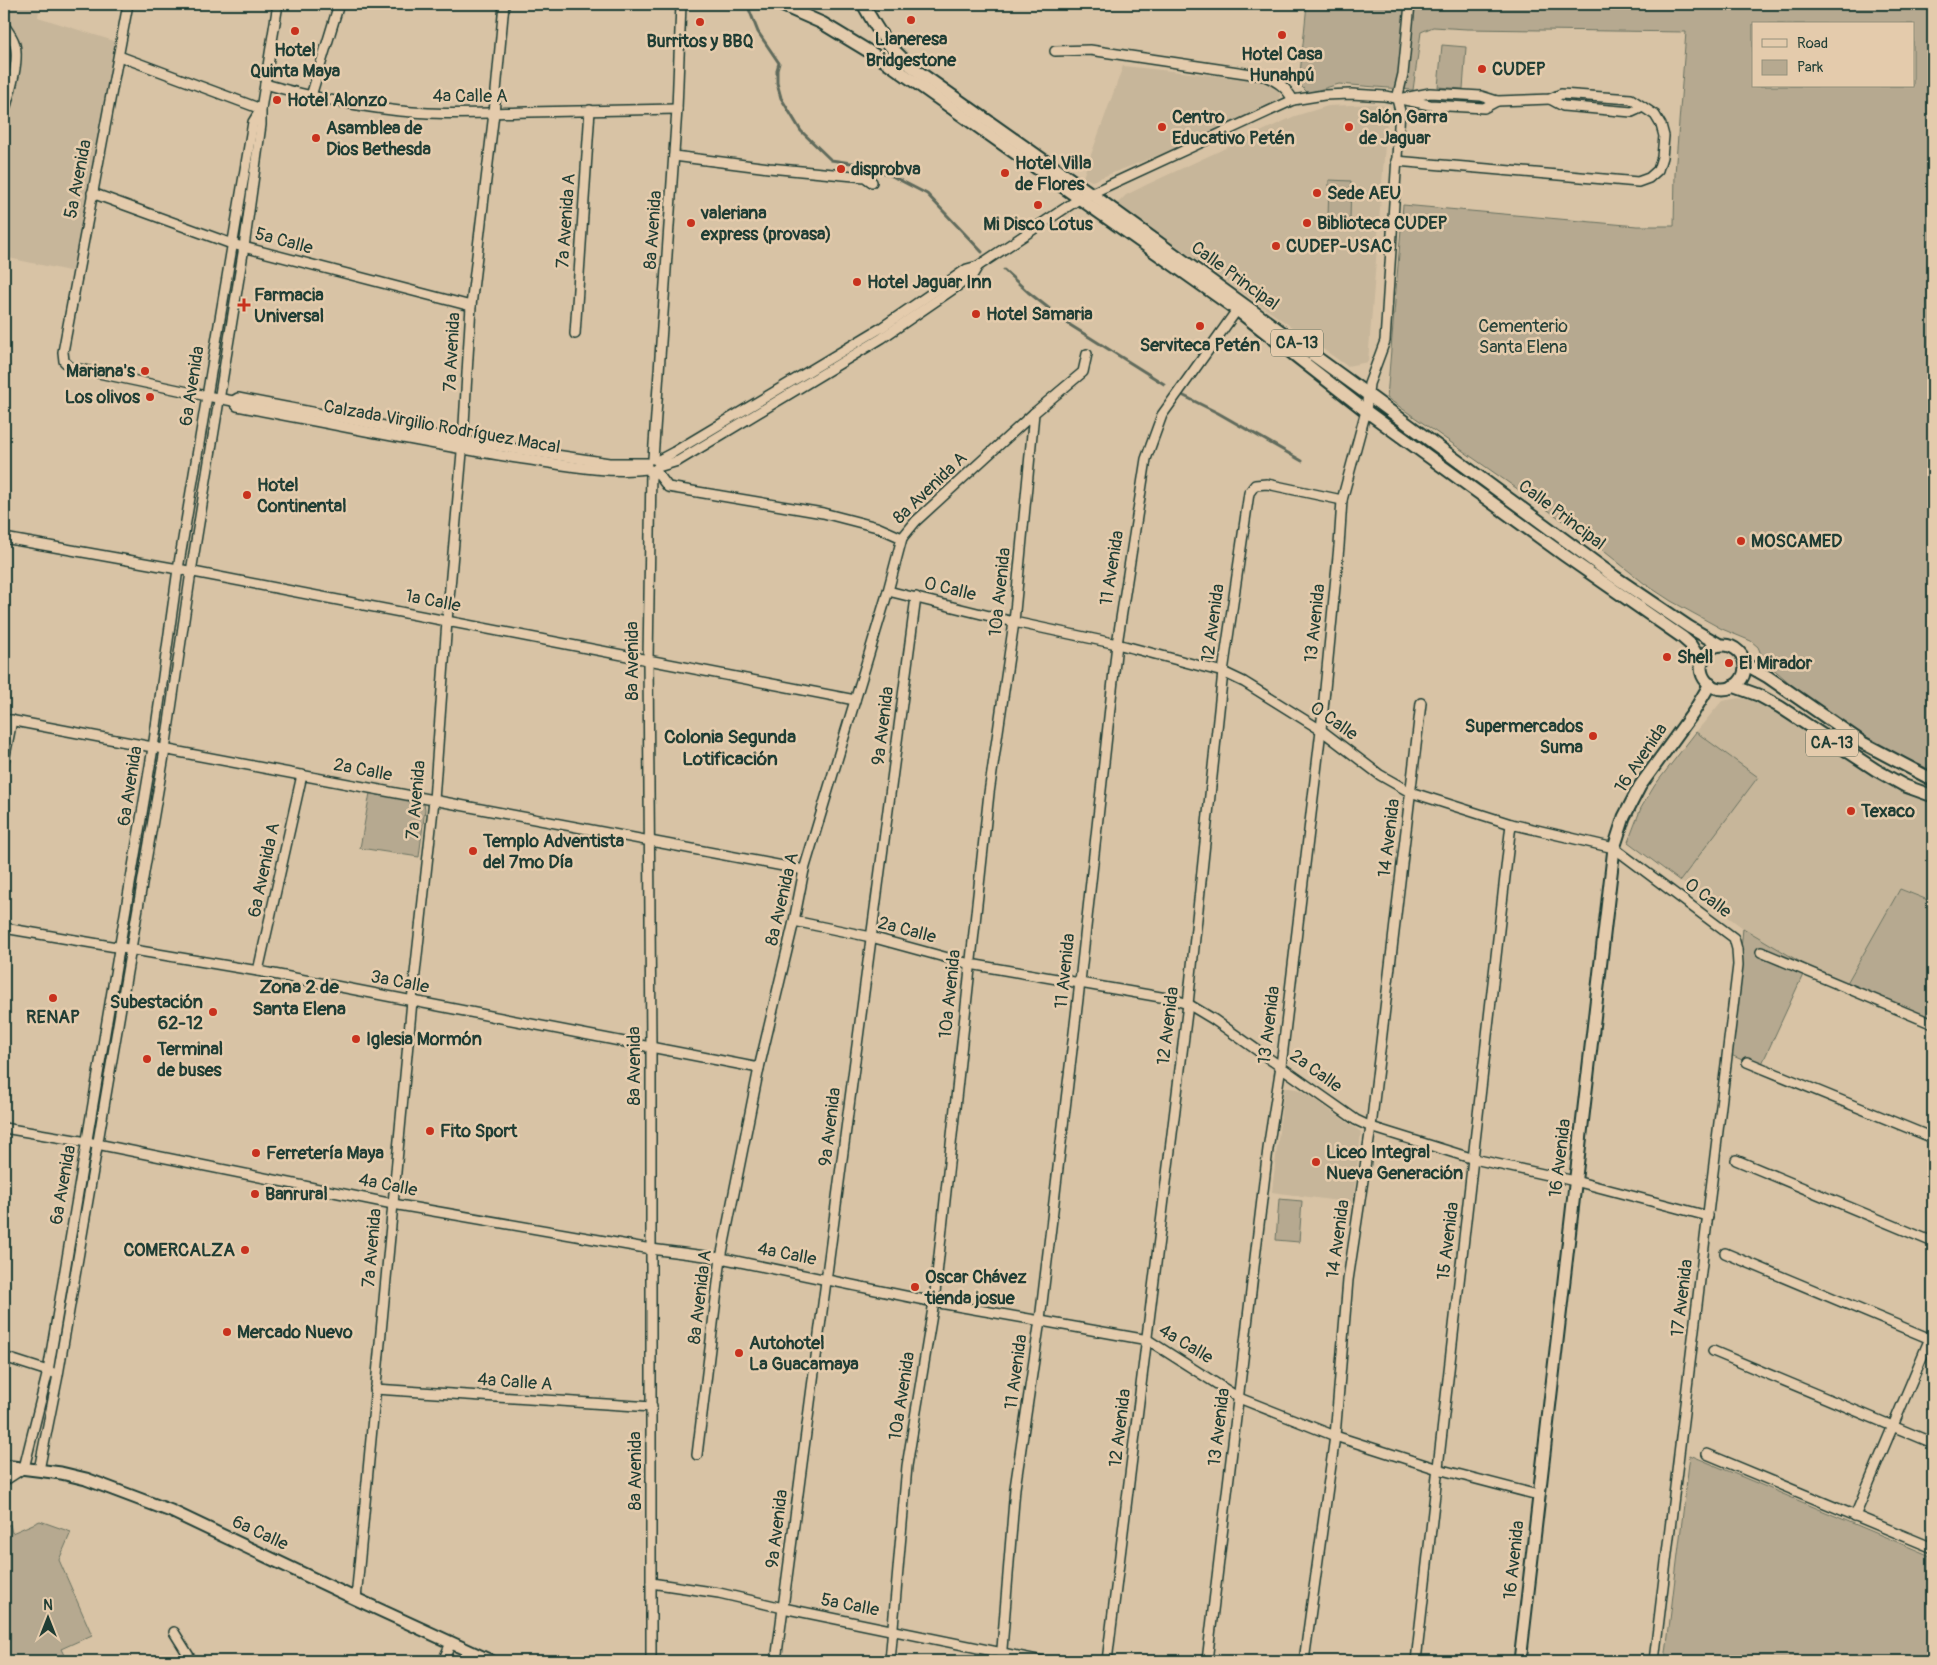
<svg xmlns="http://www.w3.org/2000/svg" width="1937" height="1665" font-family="Pangolin,sans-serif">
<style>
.built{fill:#c7b69a}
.green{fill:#b6a990;stroke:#6a7362;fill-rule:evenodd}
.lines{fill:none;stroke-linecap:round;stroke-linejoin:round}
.stream{stroke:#5f6b5b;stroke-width:3}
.minor-casing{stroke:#1f3d34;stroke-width:12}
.major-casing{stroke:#1f3d34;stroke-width:15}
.minor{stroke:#e4cbac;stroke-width:9}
.major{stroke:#e4cbac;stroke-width:11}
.poi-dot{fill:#c8321e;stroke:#e4cbac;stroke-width:2}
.labels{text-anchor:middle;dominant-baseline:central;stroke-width:5;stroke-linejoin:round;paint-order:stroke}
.shield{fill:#e4cbac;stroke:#5a6858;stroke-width:1}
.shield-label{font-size:16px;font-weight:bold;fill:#1f3d34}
.poi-label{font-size:18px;font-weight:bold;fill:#1f3d34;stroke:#e4cbac;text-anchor:start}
.street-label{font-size:18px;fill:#1f3d34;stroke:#e4cbac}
.park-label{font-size:18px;fill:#274239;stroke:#e4cbac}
.neighbourhood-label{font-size:19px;font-weight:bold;fill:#1f3d34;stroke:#e4cbac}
</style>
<rect width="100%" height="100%" fill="#d8c3a5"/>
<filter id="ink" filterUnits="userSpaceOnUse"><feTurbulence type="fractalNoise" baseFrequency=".02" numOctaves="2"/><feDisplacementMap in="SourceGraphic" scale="10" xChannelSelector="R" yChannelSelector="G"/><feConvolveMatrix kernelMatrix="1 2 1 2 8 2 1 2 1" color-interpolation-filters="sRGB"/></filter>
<g filter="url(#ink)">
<g class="built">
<path d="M4,4H40L38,17L117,42L74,272L4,257Z"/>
<path d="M1123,66L1258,80L1273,84L1280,90V96L1276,103L1159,155L1092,181L1083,177Z"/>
<path d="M1375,104L1388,107L1368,362L1347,366L1117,204L1126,195L1146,185L1295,116L1328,106Z"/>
<path d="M1739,698L1757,701L1933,798V902L1900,889L1847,983L1807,966L1743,928L1680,881L1757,777L1696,732L1722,701Z"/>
<path d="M1284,1087L1301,1090L1361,1132L1353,1203L1272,1192Z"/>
</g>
<g class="green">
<path d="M1307,4H1933V771C1903,757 1873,743 1844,725C1817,708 1793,686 1769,665L1763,659L1758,647L1751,641L1722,629L1671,601L1645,584L1585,536L1387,398L1403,205L1637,226H1674L1675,174L1686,32L1467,29L1433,27L1421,32L1413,90L1339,84L1308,93L1299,84ZM1753,24H1913V86H1753Z"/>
<path d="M1442,45L1466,47L1463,89L1438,87Z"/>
<path d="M1329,180L1351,181L1350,219H1328Z"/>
<path d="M1696,732L1758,777L1680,881L1628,842L1641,808L1655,785Z"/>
<path d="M370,793L419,802L424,804L425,809L419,857L360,848Z"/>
<path d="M1900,889L1933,902V1019L1847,983Z"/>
<path d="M1743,928L1807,966L1760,1068L1731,1055Z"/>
<path d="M1279,1199L1302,1201L1299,1242L1276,1240Z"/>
<path d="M1690,1455L1933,1557V1661H1665Z"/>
<path d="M40,1521L71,1532L59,1560L92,1635L61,1649L67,1661H4V1528L10,1524L12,1533Z"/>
</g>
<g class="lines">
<g class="stream">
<path d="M747,4L758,32L779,63L777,70V83L781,98L801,131L831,160L858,164L890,175L927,194L982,252"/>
<path d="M1004,270L1028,292L1070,325L1164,384"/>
<path d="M1184,396L1218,413L1302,461"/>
</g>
<defs>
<g id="minor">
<path d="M128,4L63,352L64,361L70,367L207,396L233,401L238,398L463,441L609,463H647"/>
<path d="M4,25C7,30 12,36 14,42C21,58 9,96 4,113"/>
<path d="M1055,51L1090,50L1265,76C1278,82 1286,87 1293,100"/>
<path d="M119,56L261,109"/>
<path d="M265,84C304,95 344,104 384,109C432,116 481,113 529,112C578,111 628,110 677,109"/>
<path d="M311,96L339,4"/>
<path d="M1550,99L1563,106L1632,112L1643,107"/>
<path d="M674,156L769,168L865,177L872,182"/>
<path d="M1396,161L1638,182L1649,178L1658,170L1662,157L1664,136L1661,125L1655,115L1631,99L1561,94L1550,99L1497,101L1481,96L1430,93L1404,98"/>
<path d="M92,193L232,244L471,306"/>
<path d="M575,334L590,110"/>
<path d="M233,401L237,406C332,424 428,445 524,459C565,465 607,474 648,469"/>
<path d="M653,459L677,109L681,4"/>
<path d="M657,461L674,452L881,328L967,269L978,266L1079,199L1293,100L1324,95L1351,94L1385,96L1430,105L1484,108L1497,101"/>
<path d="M648,469L654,471L658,467L678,461L882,338L972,276L978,266"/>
<path d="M655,470L668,487L823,513L877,527L902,538"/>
<path d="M4,538L178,569L855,700"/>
<path d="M888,591L1014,622L1117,644L1223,672L1244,682L1321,730L1380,775L1410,792L1511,824L1614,848L1734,938L1737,949L1738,965L1654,1661"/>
<path d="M4,719L804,870"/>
<path d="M4,761L12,720"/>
<path d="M794,921L871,937L970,964L1172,999L1188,1004L1213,1019L1356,1120L1371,1127L1474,1159L1575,1181L1708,1216"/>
<path d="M4,928L258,971L759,1068"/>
<path d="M1761,952L1933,1024"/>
<path d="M258,971L302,775"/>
<path d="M1747,1062L1933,1138"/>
<path d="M4,1128L87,1142L393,1204L651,1249L721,1258L934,1302L1148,1340L1239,1398L1335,1436L1438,1469L1538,1495"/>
<path d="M1736,1160L1933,1242"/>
<path d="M1725,1253L1933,1340"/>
<path d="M1713,1351L1933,1443"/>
<path d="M4,1357L54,1373"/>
<path d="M375,1389L652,1407"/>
<path d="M1707,1454L1933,1548"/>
<path d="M697,1455L721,1258L759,1068L794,921L804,870L888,591L902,538L916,521L1034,413"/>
<path d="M39,1470L58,1375L165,750L191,572L244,247L261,125V109L278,4"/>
<path d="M4,1481L24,1468L48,1371L153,748L178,569L253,122L261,109"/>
<path d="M1855,1516L1933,1331"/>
<path d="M651,1583L719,1593L783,1608L1042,1661"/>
<path d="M356,1599L412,1001L434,800L447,621L463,441L471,306L494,113L504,4"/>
<path d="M174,1632L192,1661"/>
<path d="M443,1661L451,1643"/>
<path d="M651,1661V1047L648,660L651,471"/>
<path d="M776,1661L916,597"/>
<path d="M890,1661L907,1466L934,1302L989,793L1014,622L1034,413L1083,372L1087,354"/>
<path d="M1001,1661L1015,1488L1040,1320L1080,982L1117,644L1146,459L1162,415L1237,310"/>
<path d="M1107,1661L1188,1004L1223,672L1249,493L1255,485L1267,484L1342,500"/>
<path d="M1207,1661L1268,1149L1281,1066L1321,730L1339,546L1342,500L1366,411L1369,384L1385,341L1400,111L1397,99L1403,74L1410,4"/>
<path d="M1304,1661L1335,1436L1348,1280L1371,1127L1421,703"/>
<path d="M1416,1661L1511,824"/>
</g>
<g id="major">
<path d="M779,4L822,23L888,63L1237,310L1366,411L1564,555L1682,637L1690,644L1702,663"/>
<path d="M863,4C881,37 890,50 920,73L1090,193L1367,394L1615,577L1689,627L1720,645"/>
<circle cx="1723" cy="667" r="22"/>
<path d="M1745,664L1768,677L1863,743L1933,780"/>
<path d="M1733,686L1758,695L1780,707L1876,770L1905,786L1933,796"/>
<path d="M4,1466L61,1473L86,1479L171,1511L356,1599L491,1661"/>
<path d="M1520,1661L1614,848L1624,817L1640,786L1693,713L1710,684"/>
</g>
</defs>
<use href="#minor" class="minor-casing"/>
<use href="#major" class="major-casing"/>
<use href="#minor" class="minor"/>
<use href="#major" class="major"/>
</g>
</g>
<g class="poi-dot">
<circle cx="911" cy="20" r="5"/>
<circle cx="700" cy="22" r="5"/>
<circle cx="295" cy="31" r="5"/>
<circle cx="1282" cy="35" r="5"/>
<circle cx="1482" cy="69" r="5"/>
<circle cx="277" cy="100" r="5"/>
<circle cx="1162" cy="127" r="5"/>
<circle cx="1349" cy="127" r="5"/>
<circle cx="316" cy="138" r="5"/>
<circle cx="841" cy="169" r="5"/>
<circle cx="1005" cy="173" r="5"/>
<circle cx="1317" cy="193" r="5"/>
<circle cx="1038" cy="205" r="5"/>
<circle cx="691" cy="223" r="5"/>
<circle cx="1307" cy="223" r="5"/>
<circle cx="1276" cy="246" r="5"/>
<circle cx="857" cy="282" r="5"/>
<path d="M241.5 297.5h5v5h5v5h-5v5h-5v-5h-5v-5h5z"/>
<circle cx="976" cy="314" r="5"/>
<circle cx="1200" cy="326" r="5"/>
<circle cx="145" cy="371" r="5"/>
<circle cx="150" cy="397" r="5"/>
<circle cx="247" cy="495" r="5"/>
<circle cx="1741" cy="541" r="5"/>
<circle cx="1667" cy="657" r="5"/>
<circle cx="1729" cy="663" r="5"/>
<circle cx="1593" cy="736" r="5"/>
<circle cx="1851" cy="811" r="5"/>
<circle cx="473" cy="851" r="5"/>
<circle cx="53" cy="998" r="5"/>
<circle cx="213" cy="1012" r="5"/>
<circle cx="356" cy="1039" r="5"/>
<circle cx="147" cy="1059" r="5"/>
<circle cx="430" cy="1131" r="5"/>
<circle cx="256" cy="1153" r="5"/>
<circle cx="1316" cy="1162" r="5"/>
<circle cx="255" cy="1194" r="5"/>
<circle cx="245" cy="1250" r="5"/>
<circle cx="915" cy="1287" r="5"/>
<circle cx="227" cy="1332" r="5"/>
<circle cx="739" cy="1353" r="5"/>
</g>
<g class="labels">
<g class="shield">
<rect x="1271" y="329.5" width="52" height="27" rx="4"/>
<rect x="1806" y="729.5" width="52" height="27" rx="4"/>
</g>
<g class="shield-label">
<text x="1297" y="343">CA-13</text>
<text x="1832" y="743">CA-13</text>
</g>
<g class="poi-label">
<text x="911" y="39" text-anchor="middle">Llaneresa<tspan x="911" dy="21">Bridgestone</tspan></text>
<text x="700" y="41" text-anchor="middle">Burritos y BBQ</text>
<text x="295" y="50" text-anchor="middle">Hotel<tspan x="295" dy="21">Quinta Maya</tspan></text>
<text x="1282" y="54" text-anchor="middle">Hotel Casa<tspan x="1282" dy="21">Hunahpú</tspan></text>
<text x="1492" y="69">CUDEP</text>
<text x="287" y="100">Hotel Alonzo</text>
<text x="1172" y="117">Centro<tspan x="1172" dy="21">Educativo Petén</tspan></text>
<text x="1359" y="117">Salón Garra<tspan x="1359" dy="21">de Jaguar</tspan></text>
<text x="326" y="128">Asamblea de<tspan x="326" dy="21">Dios Bethesda</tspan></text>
<text x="1015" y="163">Hotel Villa<tspan x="1015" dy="21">de Flores</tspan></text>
<text x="851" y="169">disprobva</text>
<text x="1327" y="193">Sede AEU</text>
<text x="701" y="213">valeriana<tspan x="701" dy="21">express (provasa)</tspan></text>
<text x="1317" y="223">Biblioteca CUDEP</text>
<text x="1038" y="224" text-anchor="middle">Mi Disco Lotus</text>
<text x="1286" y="246">CUDEP-USAC</text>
<text x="867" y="282">Hotel Jaguar Inn</text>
<text x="254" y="295">Farmacia<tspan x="254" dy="21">Universal</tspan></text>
<text x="986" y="314">Hotel Samaria</text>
<text x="1200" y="345" text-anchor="middle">Serviteca Petén</text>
<text x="135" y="371" text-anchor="end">Mariana's</text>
<text x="140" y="397" text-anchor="end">Los olivos</text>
<text x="257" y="485">Hotel<tspan x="257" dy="21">Continental</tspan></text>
<text x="1751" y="541">MOSCAMED</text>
<text x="1677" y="657">Shell</text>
<text x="1739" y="663">El Mirador</text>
<text x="1583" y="726" text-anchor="end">Supermercados<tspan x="1583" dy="21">Suma</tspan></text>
<text x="1861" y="811">Texaco</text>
<text x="483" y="841">Templo Adventista<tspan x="483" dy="21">del 7mo Día</tspan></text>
<text x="203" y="1002" text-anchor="end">Subestación<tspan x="203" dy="21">62-12</tspan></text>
<text x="53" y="1017" text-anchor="middle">RENAP</text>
<text x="366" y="1039">Iglesia Mormón</text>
<text x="157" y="1049">Terminal<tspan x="157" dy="21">de buses</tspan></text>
<text x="440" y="1131">Fito Sport</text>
<text x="1326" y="1152">Liceo Integral<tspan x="1326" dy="21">Nueva Generación</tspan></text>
<text x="266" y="1153">Ferretería Maya</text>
<text x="265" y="1194">Banrural</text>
<text x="235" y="1250" text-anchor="end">COMERCALZA</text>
<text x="925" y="1277">Oscar Chávez<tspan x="925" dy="21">tienda josue</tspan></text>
<text x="237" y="1332">Mercado Nuevo</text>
<text x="749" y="1343">Autohotel<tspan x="749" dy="21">La Guacamaya</tspan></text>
</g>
<g class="street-label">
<text x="470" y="96">4a Calle A</text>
<text transform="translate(78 179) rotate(-79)">5a Avenida</text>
<text transform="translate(566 221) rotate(-86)">7a Avenida A</text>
<text transform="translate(653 230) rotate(-86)">8a Avenida</text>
<text transform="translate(284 241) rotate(15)">5a Calle</text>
<text transform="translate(1235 276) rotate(36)">Calle Principal</text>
<text transform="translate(452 352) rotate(-87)">7a Avenida</text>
<text transform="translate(192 386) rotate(-81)">6a Avenida</text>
<text transform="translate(442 427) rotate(10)">Calzada Virgilio Rodríguez Macal</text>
<text transform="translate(930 488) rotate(-44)">8a Avenida A</text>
<text transform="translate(1562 515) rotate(37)">Calle Principal</text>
<text transform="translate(1112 568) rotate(-81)">11 Avenida</text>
<text transform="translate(950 589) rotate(14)">0 Calle</text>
<text transform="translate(1000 592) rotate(-84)">10a Avenida</text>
<text transform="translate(433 601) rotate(11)">1a Calle</text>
<text transform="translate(1213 623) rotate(-82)">12 Avenida</text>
<text transform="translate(1315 623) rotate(-84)">13 Avenida</text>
<text transform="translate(632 661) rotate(-90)">8a Avenida</text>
<text transform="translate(1334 721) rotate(35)">0 Calle</text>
<text transform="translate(883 726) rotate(-83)">9a Avenida</text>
<text transform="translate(1641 758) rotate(-56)">16 Avenida</text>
<text transform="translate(363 770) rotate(11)">2a Calle</text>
<text transform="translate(130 786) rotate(-81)">6a Avenida</text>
<text transform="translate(416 800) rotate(-85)">7a Avenida</text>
<text transform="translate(1389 838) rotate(-83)">14 Avenida</text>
<text transform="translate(264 870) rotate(-78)">6a Avenida A</text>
<text transform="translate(1708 898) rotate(37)">0 Calle</text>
<text transform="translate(782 899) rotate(-77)">8a Avenida A</text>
<text transform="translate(907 930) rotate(15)">2a Calle</text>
<text transform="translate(1065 971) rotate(-84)">11 Avenida</text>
<text transform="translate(400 982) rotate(11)">3a Calle</text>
<text transform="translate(950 994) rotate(-84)">10a Avenida</text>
<text transform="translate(1269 1025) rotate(-83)">13 Avenida</text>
<text transform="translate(1168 1026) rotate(-83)">12 Avenida</text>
<text transform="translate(634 1066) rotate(-90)">8a Avenida</text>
<text transform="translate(1316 1071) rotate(36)">2a Calle</text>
<text transform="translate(830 1127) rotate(-83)">9a Avenida</text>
<text transform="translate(1560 1158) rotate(-83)">16 Avenida</text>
<text transform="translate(63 1185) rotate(-80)">6a Avenida</text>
<text transform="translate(388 1185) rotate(11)">4a Calle</text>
<text transform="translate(1338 1239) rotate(-82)">14 Avenida</text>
<text transform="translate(1448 1241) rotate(-83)">15 Avenida</text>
<text transform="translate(372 1248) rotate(-85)">7a Avenida</text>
<text transform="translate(787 1254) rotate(11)">4a Calle</text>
<text transform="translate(700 1297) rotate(-83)">8a Avenida A</text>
<text transform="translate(1682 1298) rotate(-83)">17 Avenida</text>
<text transform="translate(1186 1344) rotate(31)">4a Calle</text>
<text transform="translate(1016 1372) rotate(-82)">11 Avenida</text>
<text transform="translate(515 1382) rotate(4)">4a Calle A</text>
<text transform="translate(902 1396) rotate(-81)">10a Avenida</text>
<text transform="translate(1219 1427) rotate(-83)">13 Avenida</text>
<text transform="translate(1120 1428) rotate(-83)">12 Avenida</text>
<text transform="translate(635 1471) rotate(-90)">8a Avenida</text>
<text transform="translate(777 1529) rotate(-83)">9a Avenida</text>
<text transform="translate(260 1533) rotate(25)">6a Calle</text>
<text transform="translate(1514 1560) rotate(-84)">16 Avenida</text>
<text transform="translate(850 1605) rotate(11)">5a Calle</text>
</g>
<g class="park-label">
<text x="1523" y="326">Cementerio<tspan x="1523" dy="21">Santa Elena</tspan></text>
</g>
<g class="neighbourhood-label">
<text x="730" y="737">Colonia Segunda<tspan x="730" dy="22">Lotificación</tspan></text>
<text x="299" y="987">Zona 2 de<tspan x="299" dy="22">Santa Elena</tspan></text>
</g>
</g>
<rect width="1937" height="1665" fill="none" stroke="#e4cbac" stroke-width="20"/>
<rect x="10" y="10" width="1917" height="1645" fill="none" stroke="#1f3d34" stroke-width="2" filter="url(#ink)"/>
<rect x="1752" y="22" width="162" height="65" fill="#e4cbac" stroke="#95927c"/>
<rect x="1762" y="39" width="25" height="8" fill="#e4cbac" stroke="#95927c"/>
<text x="1797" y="48" font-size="15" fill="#1f3d34">Road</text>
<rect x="1762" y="60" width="25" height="15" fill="#b6a990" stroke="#95927c"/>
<text x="1797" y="72" font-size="15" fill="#1f3d34">Park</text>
<g transform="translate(48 1618)" stroke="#e4cbac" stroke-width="4" paint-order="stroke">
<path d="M0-4L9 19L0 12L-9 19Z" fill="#1f3d34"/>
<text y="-8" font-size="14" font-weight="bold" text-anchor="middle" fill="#1f3d34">N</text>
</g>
</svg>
